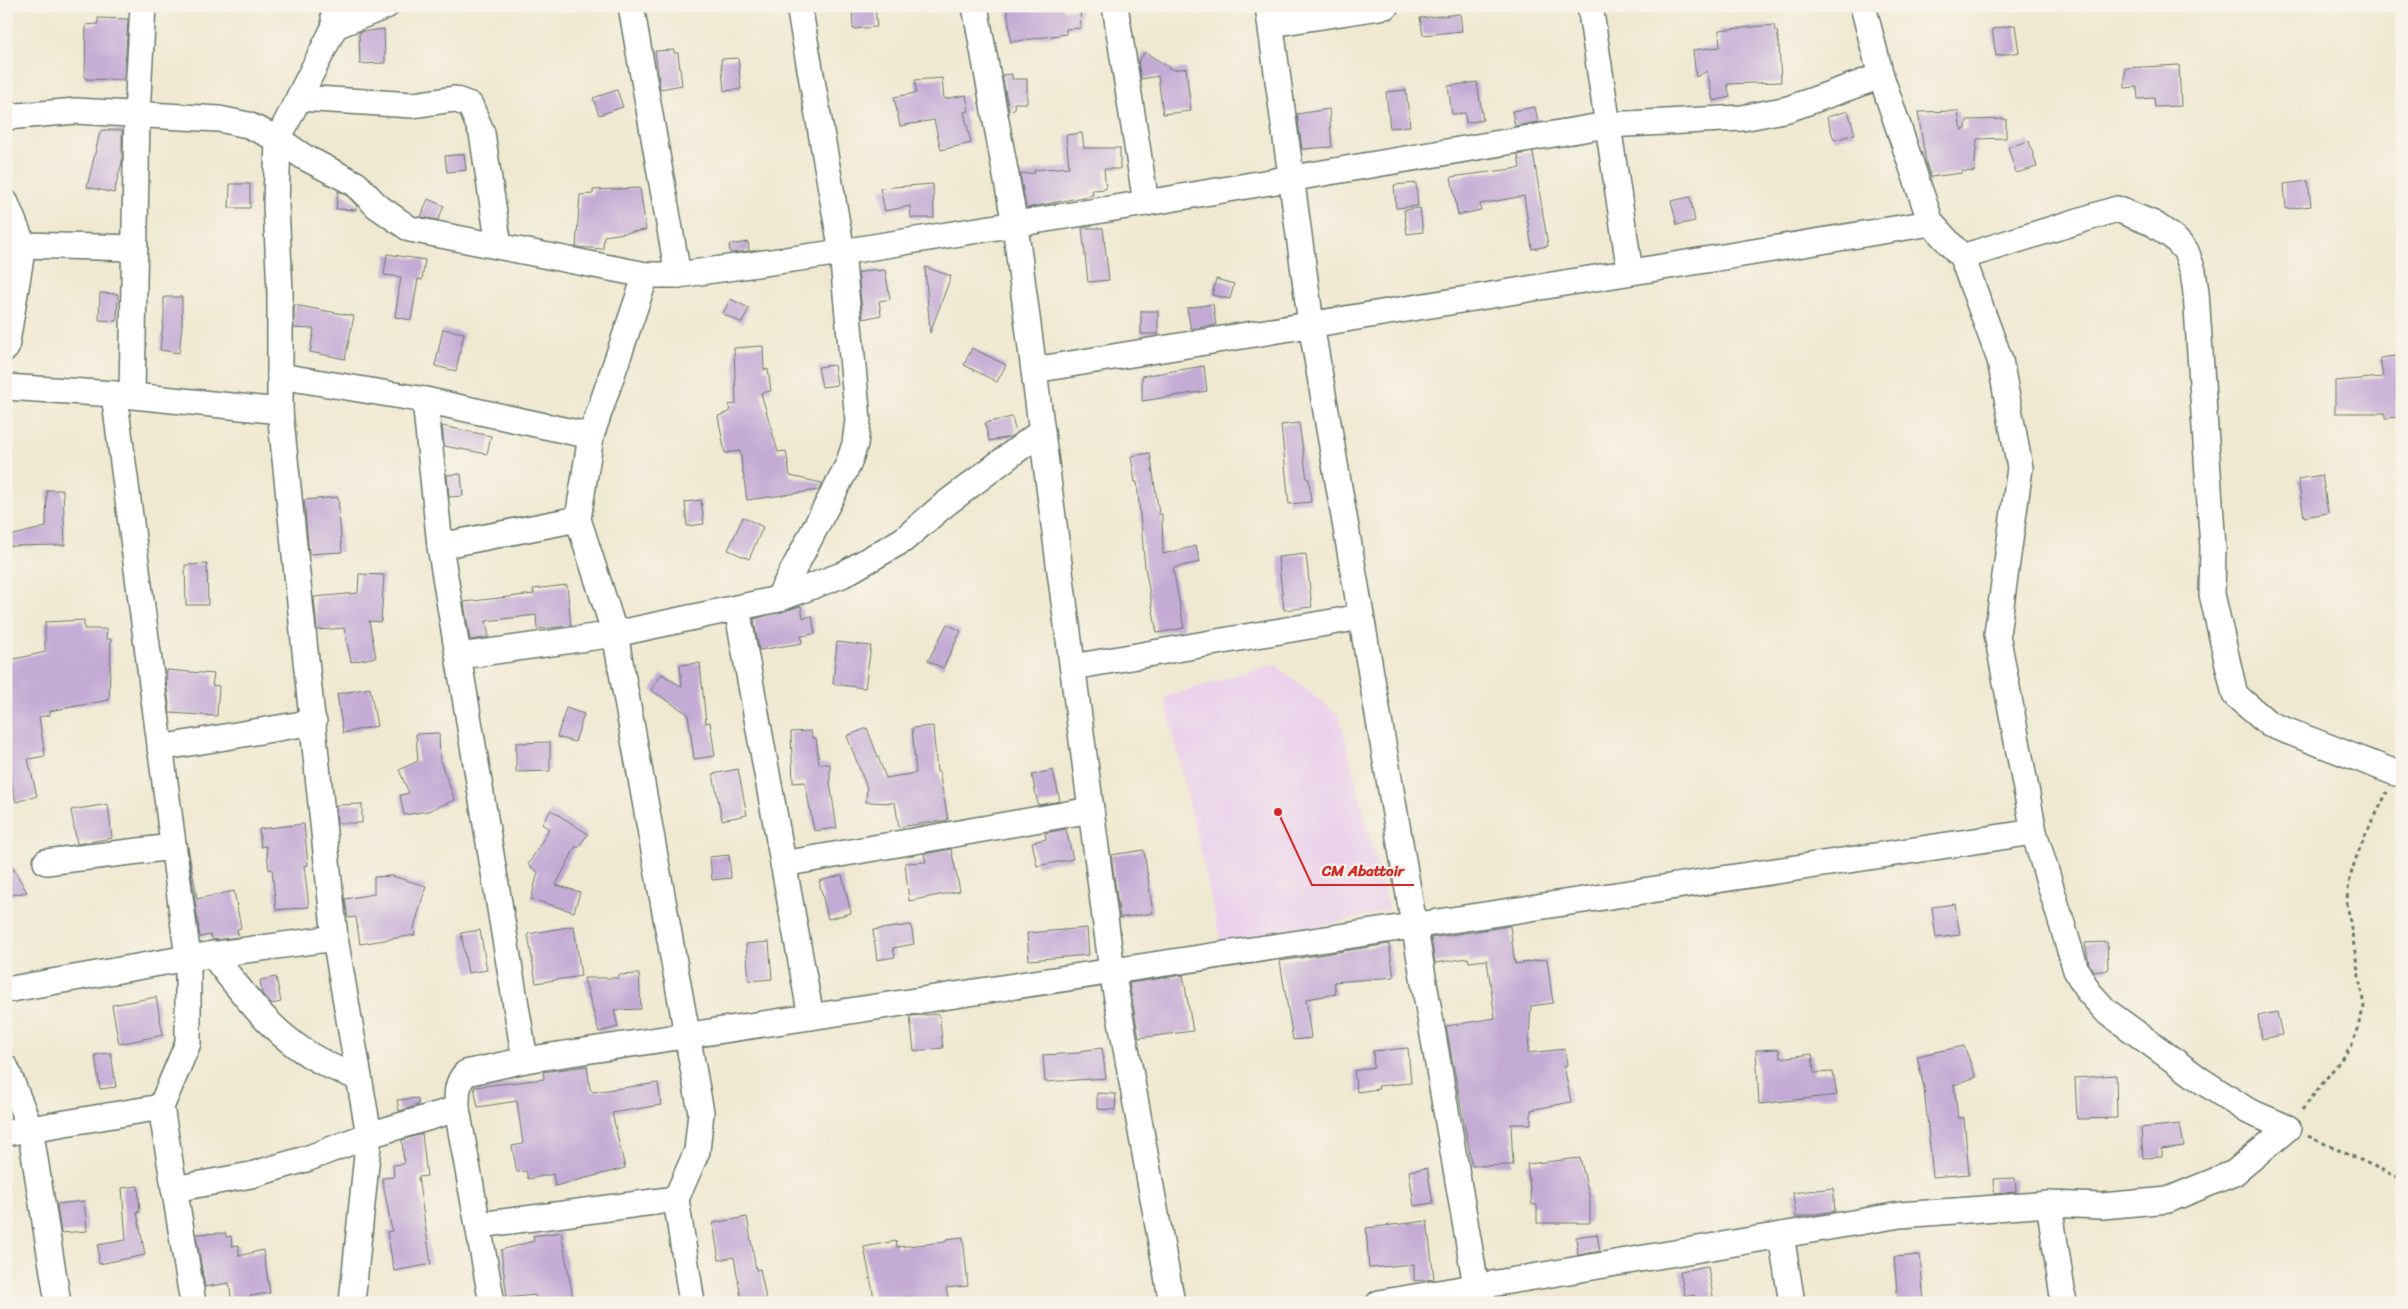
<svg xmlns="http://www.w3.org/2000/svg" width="2408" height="1309" font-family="Sriracha,sans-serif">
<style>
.built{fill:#ebd1eb}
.building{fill:#c4abd5}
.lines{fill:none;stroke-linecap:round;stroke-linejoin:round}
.minor-casing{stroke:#68796b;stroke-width:28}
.path{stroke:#68796b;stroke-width:3;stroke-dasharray:4 4;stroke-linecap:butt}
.minor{stroke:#fff;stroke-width:25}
.leader{fill:none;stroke:#d62828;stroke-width:2}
.callout-dot{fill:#d62828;stroke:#f7f3e8;stroke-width:2}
.callout-label{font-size:15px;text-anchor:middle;font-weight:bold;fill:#d62828;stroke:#f7f3e8;stroke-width:4.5;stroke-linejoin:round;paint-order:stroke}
</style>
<rect width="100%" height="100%" fill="#f7f3e8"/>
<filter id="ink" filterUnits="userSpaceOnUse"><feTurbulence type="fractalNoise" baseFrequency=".02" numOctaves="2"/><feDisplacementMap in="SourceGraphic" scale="10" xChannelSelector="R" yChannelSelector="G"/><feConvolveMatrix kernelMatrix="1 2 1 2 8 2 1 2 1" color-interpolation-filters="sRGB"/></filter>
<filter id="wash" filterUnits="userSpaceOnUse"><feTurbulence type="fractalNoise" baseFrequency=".0096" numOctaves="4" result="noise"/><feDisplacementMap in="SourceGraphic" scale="20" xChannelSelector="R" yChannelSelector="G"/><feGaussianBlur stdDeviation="1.12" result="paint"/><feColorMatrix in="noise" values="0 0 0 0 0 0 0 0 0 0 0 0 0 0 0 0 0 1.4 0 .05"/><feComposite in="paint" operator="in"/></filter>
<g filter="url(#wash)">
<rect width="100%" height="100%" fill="#efe9d1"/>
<path class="built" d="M1274,664L1339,715L1389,910L1268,939L1222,947L1165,697Z"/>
<g id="blocks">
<g class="building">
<path d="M852,6H875L877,27L853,29Z"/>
<path d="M1020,6H1063V10L1080,9L1081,28L1066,29V34L1011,42L1007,8Z"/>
<path d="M1460,14L1462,31L1423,35L1420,18Z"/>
<path d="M98,18L128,19L124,80L85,79L86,25L98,24Z"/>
<path d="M1774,25L1775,31H1777L1779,45L1781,82L1727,84L1730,97L1713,101L1707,71L1696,77L1693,50L1720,47L1719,30Z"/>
<path d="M2015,25L2019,52L1996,56L1992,29Z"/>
<path d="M384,29L385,63L360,64L359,32Z"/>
<path d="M674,50V53H678L682,85L660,89L655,51Z"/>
<path d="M1145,52L1173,70L1186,68L1191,111L1163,114L1158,76L1141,79L1138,62Z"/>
<path d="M738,58L741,89L724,91L721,59Z"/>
<path d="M2179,65L2181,106L2155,107L2154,98L2138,99L2137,87L2125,88V68Z"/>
<path d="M1012,74V79H1027V103H1014L1015,109L1009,110L1002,75Z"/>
<path d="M942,78L944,99L966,95L969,111L964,112L971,143L941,150L934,120L900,126L894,97L916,93L915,80Z"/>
<path d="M1477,82L1483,120L1466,123L1465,113L1452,114L1448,86Z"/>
<path d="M617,90L623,107L599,115L593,98Z"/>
<path d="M1406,90L1410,126L1390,128L1386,92Z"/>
<path d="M1535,107L1538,122L1515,126L1512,111Z"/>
<path d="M1329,109L1332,147L1302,149L1297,114Z"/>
<path d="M1848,111L1855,134L1834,140L1827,117Z"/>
<path d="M1958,111L1961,130L1966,129L1967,120L2006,119V138L1977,139L1974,172L1962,171V173L1931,177L1926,163L1918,112Z"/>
<path d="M103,130H122V162L114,193L87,187L100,132Z"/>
<path d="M1082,133L1084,148H1120V169H1104L1106,189L1092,190L1093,195L1026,208L1020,174L1035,173L1034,170L1069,167L1066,135Z"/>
<path d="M2029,141L2037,167L2016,173L2008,147Z"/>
<path d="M1533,152L1548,246L1532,249L1524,196L1480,204L1481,210L1458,215L1451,177L1520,168L1518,155Z"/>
<path d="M464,154L466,170L447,172L445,156Z"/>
<path d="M2308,181L2311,206L2286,209L2284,184Z"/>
<path d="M1416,183L1418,206L1396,208L1394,185Z"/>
<path d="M230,184H250V208H229Z"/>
<path d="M933,184L934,218H911L910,206L885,211L880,188Z"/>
<path d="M640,188L646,230L604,236L603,249L576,247L580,195L593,194V190Z"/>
<path d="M338,191L347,196L357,206L356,210L336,209Z"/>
<path d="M1690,197L1695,221L1677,225L1671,201Z"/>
<path d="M428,199L444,206L438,220L421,217Z"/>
<path d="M1420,208L1423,232L1407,234L1404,210Z"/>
<path d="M1082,228H1103L1109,280L1088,282Z"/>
<path d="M748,242L749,251L730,253L729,245Z"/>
<path d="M387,254L425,260L422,280L418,279L411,320L395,317L401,277L384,275Z"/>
<path d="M925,267L951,276L930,333Z"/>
<path d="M876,269L877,271L885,270L890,299L879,301L881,315L863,319L858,273Z"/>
<path d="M1216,279L1234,284L1230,299L1212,295Z"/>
<path d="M100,293L118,294L117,321L99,320Z"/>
<path d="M164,297H182V325L179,353L160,350L164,316Z"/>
<path d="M730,299L749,308L742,323L723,314Z"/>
<path d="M1213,304L1216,325L1191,329L1187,308Z"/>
<path d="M294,305L354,316L345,359L310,352L314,329L294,328Z"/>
<rect x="1141" y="311" width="17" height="23"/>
<path d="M443,329L464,333L456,371L435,366Z"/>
<path d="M763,346L764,370L768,369L771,391L761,393L778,452L786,451L790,476L822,483L819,490L747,500L740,451L725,453L718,416L730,412L729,405L736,404L734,348Z"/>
<path d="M972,348L1006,365L997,382L964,365Z"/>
<path d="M2402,355V417L2385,418V413H2335V381L2383,377L2380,358Z"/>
<path d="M834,365L837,385L822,387L818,367Z"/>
<path d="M1204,366L1207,391L1142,401V376Z"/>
<path d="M1012,417L1016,433L1010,437L989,441L985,423Z"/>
<path d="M1299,423L1307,479H1309L1311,502L1289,504L1281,425Z"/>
<path d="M442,426L491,436L487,454L444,446Z"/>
<path d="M1150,453L1159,514H1162L1163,554L1196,546L1200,562L1173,568L1184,628L1157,633L1145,567L1137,482H1135L1131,456Z"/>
<path d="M461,474L463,496L449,497L447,475Z"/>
<path d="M2322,475L2328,513L2304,517L2298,479Z"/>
<path d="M47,490H63L65,545L6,546V537L46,527Z"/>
<path d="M338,497L342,552L309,554L304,500Z"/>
<path d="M701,500L704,524L687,526L685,502Z"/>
<path d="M743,517L763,527L749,559L728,550Z"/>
<path d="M1306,554L1312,607L1284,610L1278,557Z"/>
<path d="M207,564L208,605H186L185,565Z"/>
<path d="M359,574L384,575L381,622L369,621L376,657L351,662L344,628L317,630L314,597L358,593Z"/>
<path d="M567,585L571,626L537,629L536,615L486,621L489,637L470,640L464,602L534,594L533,589Z"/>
<path d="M801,606L803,618L812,616L815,634L801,636L802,643L759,650L754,619Z"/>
<path d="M84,620V629H107L106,639H111L109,700L50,711V715L39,717L45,756L28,759L37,796L16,802L6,762V661L45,652V622Z"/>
<path d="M947,624L961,631L943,668L928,661Z"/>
<path d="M837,642L871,646L865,688L833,684Z"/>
<path d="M700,663L706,723L710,722L715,756L694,759L688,714L651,690L662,674L682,687L680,665Z"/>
<path d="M167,670L214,674L212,685L219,686L217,716L170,713L166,681Z"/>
<path d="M370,688L377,726L343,733L337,694Z"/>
<path d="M566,708L584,714L575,742L557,737Z"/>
<path d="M933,726L937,772H939L948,820L899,827L895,803L866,802L867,788L847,736L867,728L886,778L916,773L912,728Z"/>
<path d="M811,731L812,738H816L819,764H830V783L837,828L814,831L805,782L793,783L791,732Z"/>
<path d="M439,733L440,761L455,800L428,811L404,815L400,795L409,793L399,770L418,761L416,734Z"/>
<path d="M550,742V771L516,772V743Z"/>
<path d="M738,769L747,815L722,820L713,774Z"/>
<path d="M1053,770L1060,801L1038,805L1032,775Z"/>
<path d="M108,804L112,838L77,844L71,810Z"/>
<path d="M362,804V823H337L336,805Z"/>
<path d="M551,810L588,834L578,848L576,846L556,885L580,892L574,912L531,899L538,872L528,865L549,829L542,824Z"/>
<path d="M304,824L308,865L304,866L309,907L276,910L272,869L269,870L266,846L261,847L259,829Z"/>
<path d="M1066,829L1073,859L1037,866L1032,842L1046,839L1045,833Z"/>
<path d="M187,842L197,899L234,891L241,928L237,929L239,937L213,940L210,935L200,937Z"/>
<path d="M951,849L960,891L909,901L905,863L926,862L924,854Z"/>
<path d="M1144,850L1153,913L1120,918L1111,855Z"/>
<path d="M729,855L731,878L712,880L710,857Z"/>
<path d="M6,856L27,892L6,896Z"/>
<path d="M842,875L851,913L828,919L819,881Z"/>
<path d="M392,876L426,886L414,928L415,935L360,944L356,917L348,918L345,899L374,894V877Z"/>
<path d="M1955,904L1960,935L1936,938L1932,907Z"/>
<path d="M911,925L914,944L893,948L895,957L877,960L873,930Z"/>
<path d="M574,926L581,976L536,983L528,934Z"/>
<path d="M1510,926L1515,964L1547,959L1553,1003L1531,1006L1528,1053L1565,1049L1567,1065L1564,1066L1571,1102L1531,1110V1124H1511L1513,1165L1472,1166L1446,1026L1495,1018L1487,960L1469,962L1468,958L1435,963L1431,938Z"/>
<path d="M1087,928L1089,955L1029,960L1027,933Z"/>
<path d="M480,930L487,970L468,973L461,933Z"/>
<path d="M769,942L772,979L749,981L746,944Z"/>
<path d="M2107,942L2108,970L2094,972L2089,964L2085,943Z"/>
<path d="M1389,944L1394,977L1334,982L1336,994L1306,999L1311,1038L1293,1040L1280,961Z"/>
<path d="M639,974L641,1009L614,1010L618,1027L599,1032L584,978H618V975Z"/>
<path d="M1183,975L1193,1031L1139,1038L1129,983Z"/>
<path d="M276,977L281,1002L271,1004L262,994L260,980Z"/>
<path d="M156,997L163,1035L119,1044L112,1005Z"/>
<path d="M2277,1012L2282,1035L2262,1039L2258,1016Z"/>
<path d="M939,1014L943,1048L914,1051L910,1016Z"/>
<path d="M1964,1046L1976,1077L1954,1085L1958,1118H1964L1969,1174L1933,1177L1924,1088L1917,1056Z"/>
<path d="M1102,1048L1106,1078L1045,1082L1043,1055L1080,1053V1051Z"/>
<path d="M1408,1048L1411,1083L1378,1086L1379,1089L1357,1092L1354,1071L1374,1067L1373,1051Z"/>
<path d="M1779,1049L1780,1058L1812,1054L1814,1073L1833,1072L1837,1095L1759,1104L1756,1050Z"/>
<path d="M111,1053L116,1087L100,1089L95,1055Z"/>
<path d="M587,1066L590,1089L593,1092L658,1083L661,1105L612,1113L625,1168L555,1186L553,1174L528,1179L526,1171L517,1172L512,1146L523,1144L517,1101L478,1107L474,1087L544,1079L543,1072Z"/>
<path d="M2116,1075L2117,1118L2077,1119L2075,1078Z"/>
<path d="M1097,1093L1116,1094L1115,1110L1097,1109Z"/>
<path d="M418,1098V1105L399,1111L397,1100Z"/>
<path d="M2180,1124L2184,1146L2162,1149V1157L2143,1158L2141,1128Z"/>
<path d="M422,1134L427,1176L418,1177L431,1264L394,1271L387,1232L392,1231L382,1178L394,1177L393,1165L404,1164L402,1140Z"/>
<path d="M1580,1158L1590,1199V1223H1537V1205H1532L1527,1164Z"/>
<path d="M1427,1168L1433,1203L1414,1206L1409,1171Z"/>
<path d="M2015,1178L2016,1192L1994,1194L1993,1179Z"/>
<path d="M138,1186L140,1212H137L145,1255L99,1264L98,1245L126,1240L122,1188Z"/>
<path d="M1833,1188L1835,1211L1796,1217L1793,1193Z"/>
<path d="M84,1201L87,1231L61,1233L57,1204Z"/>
<path d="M747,1217L756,1270L760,1269L767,1303H742L734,1257L719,1260L713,1223Z"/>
<path d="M1427,1221L1434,1279L1414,1281V1264L1369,1268L1366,1228Z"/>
<path d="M561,1232L574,1303H536L535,1295L507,1298L501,1250L534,1241L533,1236Z"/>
<path d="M226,1233V1237L231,1236L232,1246L239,1245V1256L263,1250L270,1293L250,1296L252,1303H232L229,1283L205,1287L196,1234Z"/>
<path d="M1597,1234L1600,1251L1578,1255L1576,1237Z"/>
<path d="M963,1237L968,1286L946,1288L949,1303H914L913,1296L875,1303L864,1247L896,1241L897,1247L946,1242V1239Z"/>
<path d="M1920,1255L1924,1303H1898L1894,1257Z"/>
<path d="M1708,1266L1714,1303H1695L1694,1295L1685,1297L1680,1271Z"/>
</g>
</g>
</g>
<g filter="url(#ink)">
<use href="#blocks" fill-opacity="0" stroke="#68796b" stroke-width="1"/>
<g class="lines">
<defs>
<g id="minor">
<path d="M333,6L335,26L278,139L276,205L280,293V411L335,938L369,1135L352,1303"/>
<path d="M631,6L678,275"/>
<path d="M975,6L1015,225L1112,971L1172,1303"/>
<path d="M1115,6L1146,203"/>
<path d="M1268,6L1311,324L1479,1303"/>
<path d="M1590,6L1630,272"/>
<path d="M1863,6L1881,76L1931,223L1962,257"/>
<path d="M1271,24L1386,6"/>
<path d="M335,26L386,6"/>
<path d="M299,98L413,105L454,99L470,105L482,133L499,246"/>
<path d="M6,117L76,111L219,119L248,125L278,139L304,157L356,184L377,206L410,229L646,275H678L842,252L1146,203L1607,125L1742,118L1788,109L1881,76"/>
<path d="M6,203L23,245L6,348"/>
<path d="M23,245L135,248"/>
<path d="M646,275L591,436L578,519L615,634L701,1112L697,1151L676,1199L692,1303"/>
<path d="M1034,370L1931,223"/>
<path d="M280,376L425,400L591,436"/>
<path d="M6,387L114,394L280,411"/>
<path d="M114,394L188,958V1043L161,1107L193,1303"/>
<path d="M132,395L137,113L143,6"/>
<path d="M425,400L440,546L525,1060L466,1073C456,1083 457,1095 457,1109L492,1303"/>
<path d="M440,546L578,519"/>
<path d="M778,599L848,465L855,444L858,420L842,252L799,6"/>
<path d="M737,608L811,1017"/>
<path d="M460,656L615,634L778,599L842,575L903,540L944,505L1042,431"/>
<path d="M1073,667L1361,617"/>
<path d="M160,748L314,722"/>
<path d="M46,862L173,847"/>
<path d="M783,864L1091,810"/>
<path d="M212,954C244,995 275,1039 324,1063C335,1069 347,1073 359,1078"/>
<path d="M6,990L188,958L335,938"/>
<path d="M525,1060L2034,832"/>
<path d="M6,1068L30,1128L58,1303"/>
<path d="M6,1133L161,1107"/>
<path d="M174,1189L251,1175L309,1158L369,1135L457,1109"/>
<path d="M2049,1204L2064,1303"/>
<path d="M480,1225L676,1199"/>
<path d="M1781,1235L1792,1303"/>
<path d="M1379,1303L1900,1215L2049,1204L2102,1206L2168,1200L2234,1173L2288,1128L2248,1111L2202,1081L2106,1011L2088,991L2076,970L2034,832L1997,634L2020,468L2000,360L1962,257L2117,209L2154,224L2174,238L2186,251L2193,271L2196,293L2213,548L2212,594L2235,695L2269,724L2396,773"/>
</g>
</defs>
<use href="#minor" class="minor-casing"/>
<g class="path">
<path d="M2302,1110L2352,1045L2364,1007L2347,903C2348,862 2370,828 2387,792"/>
<path d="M2308,1136L2402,1179"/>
</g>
<use href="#minor" class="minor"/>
</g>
</g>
<path class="leader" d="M1278 812L1312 885H1414"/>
<circle class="callout-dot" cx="1278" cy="812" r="5"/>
<g class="callout-label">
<text x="1363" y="876">CM Abattoir</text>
</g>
<rect width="2408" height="1309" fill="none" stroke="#f7f3e8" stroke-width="25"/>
</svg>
